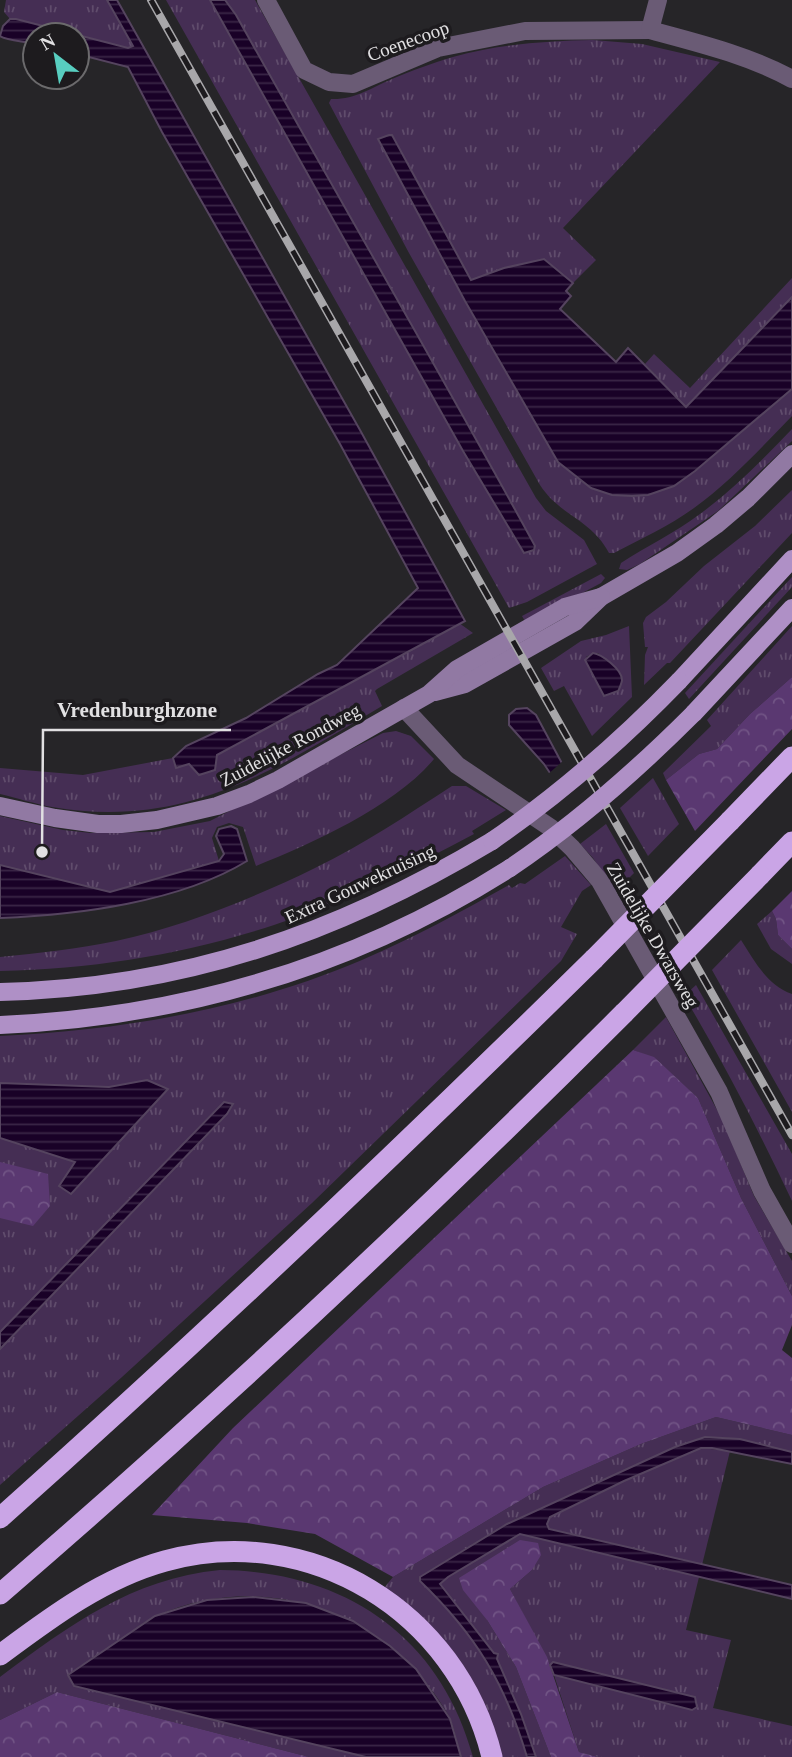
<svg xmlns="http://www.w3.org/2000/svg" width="792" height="1757" font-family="'Times New Roman',serif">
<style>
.grass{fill:url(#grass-tufts);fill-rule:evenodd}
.forest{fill:url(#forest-crowns)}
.water{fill:url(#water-rules);stroke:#55445f;stroke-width:2}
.pier{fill:#262528}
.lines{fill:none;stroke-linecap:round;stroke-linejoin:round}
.street{stroke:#6a5b75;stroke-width:18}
.secondary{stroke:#9179a3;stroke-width:18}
.primary{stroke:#af90c6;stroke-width:18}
.highway{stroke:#caa5e6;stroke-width:21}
.rail-casing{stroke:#a8a7aa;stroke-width:8}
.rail{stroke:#1d1b1e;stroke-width:5;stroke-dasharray:16;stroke-linecap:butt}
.primary-bridge{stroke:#af90c6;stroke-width:18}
.highway-bridge{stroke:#caa5e6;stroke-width:21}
.labels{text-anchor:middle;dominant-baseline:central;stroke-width:7;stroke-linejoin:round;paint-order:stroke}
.street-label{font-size:19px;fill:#e1e0e2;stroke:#1d1b1e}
.leader{fill:none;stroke:#e1e0e2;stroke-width:2.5}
.callout-dot{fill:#e1e0e2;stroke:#1d1b1e;stroke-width:2.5}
.callout-label{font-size:21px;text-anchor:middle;font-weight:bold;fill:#e1e0e2;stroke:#1d1b1e;stroke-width:7;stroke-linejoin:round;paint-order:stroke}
</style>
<defs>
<pattern id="grass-tufts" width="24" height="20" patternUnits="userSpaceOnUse" patternTransform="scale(1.75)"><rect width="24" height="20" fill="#452e54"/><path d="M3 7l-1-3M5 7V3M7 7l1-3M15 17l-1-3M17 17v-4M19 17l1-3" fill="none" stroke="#604c6c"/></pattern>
<pattern id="forest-crowns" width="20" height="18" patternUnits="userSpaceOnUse" patternTransform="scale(1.75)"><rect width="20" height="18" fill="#5a3871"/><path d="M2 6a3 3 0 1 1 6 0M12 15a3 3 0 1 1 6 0" fill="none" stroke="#715485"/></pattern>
<pattern id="water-rules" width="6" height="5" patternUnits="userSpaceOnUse" patternTransform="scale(1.75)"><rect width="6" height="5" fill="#190127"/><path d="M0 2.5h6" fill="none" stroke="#3a2646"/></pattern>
</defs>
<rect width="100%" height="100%" fill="#262528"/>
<g class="grass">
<path d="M6,0H107L133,46L128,48L10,19L4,12Z"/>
<path d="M166,0H210L463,451L524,553L492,468L338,198L236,15L225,0H255L536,498L546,511L584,540L597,564L527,602L509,608Z"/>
<path d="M593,40L642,44L720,62L563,228L596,260L573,283L544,259L504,268L471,280L392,136L389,135L378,140L465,301L558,462L590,488L612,495L674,486L695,471L792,389V416C761,448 730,482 694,508C669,526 641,539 614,553H609C591,519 560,516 540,485L409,253L329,103L331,99C354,100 371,88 392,79C411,71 433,63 453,57C499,44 546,41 593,40Z"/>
<path d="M792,278V297L686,407L645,364L654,354L690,388Z"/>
<path d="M792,429V441L718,511L640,564L627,570L619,569L621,563C647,546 675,533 700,514C734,489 763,459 792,429Z"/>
<path d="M792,490V533L670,663H667L644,685L645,655L648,647H645L643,623L646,617L666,602L704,566L755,526Z"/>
<path d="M601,574L605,578L601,583L526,623L522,616Z"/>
<path d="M792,577V587L689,699L685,693Z"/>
<path d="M459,623L473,633L377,689L375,691L382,706C274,770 185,830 52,807C35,804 17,798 0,794V768L83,775L173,758L176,768L189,764L199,775L215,770L217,755Z"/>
<path d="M629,626L632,697L592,736L564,686L554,691L541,668L581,641L606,635ZM593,653H598L622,679L618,691L586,657Z"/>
<path d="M792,626V677L750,714L717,749L699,754L666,780L663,773L711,726L707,720Z"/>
<path d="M396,731L411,736L434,759C395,806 313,843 256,866L243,827L229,823L217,827L212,838L219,861L154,879L104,904L0,901V816L63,830L91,833L154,832L210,821L383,733Z"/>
<path d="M653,778L679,824L648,856L620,808Z"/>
<path d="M452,786H466L506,810L472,831L474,834C410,868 343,902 274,925C185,954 94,969 0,971V957C39,953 78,949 116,941C182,927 254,898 315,868C363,845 407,815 452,786Z"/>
<path d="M606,824L634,873L615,892L593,858L580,844Z"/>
<path d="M565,856L591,885L582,891L561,927L577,934L561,961L312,1203L122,1377L0,1485V1349L221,1120L233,1104L224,1103L0,1332V1036C125,1030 247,1009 362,960C413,938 461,912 509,885L512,888L520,883L525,884Z"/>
<path d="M772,911L776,919L778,935L792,949V964L771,949L757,924Z"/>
<path d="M741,940C755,962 767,985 792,994V1112L712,970Z"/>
<path d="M696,985L792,1154V1201C759,1131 724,1063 684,996Z"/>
<path d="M666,1017L722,1119L754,1196L792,1261V1296L741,1198L698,1098L654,1058L633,1050Z"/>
<path d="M716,1417L792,1435V1452L740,1439L718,1437H705L675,1447L507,1524L424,1574L420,1581C476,1635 505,1684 527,1757H502L384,1588L393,1577L543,1487L641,1444Z"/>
<path d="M701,1448L730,1451L702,1565L549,1529L547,1524L550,1517L624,1481Z"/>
<path d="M519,1533L699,1577L686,1630L731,1640L713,1708L792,1726V1757H598L579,1752L554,1675L692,1710L697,1707V1702L552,1663L550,1665L510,1589L532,1570L538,1543L487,1620L516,1667L551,1757H536L521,1714L497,1659L498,1654H494L440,1585L448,1577Z"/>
<path d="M220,1570C343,1571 440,1635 473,1757H461C457,1744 455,1728 449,1716C390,1613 267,1567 156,1616C142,1622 129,1634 117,1643C101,1654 83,1663 68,1675L75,1686L366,1757H309L57,1692L0,1720V1677C70,1625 131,1579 220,1570Z"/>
</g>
<g class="forest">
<path d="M792,677V729L695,831L666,780L699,754L717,749L750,714Z"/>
<path d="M792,891V949L778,935L776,919L772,911Z"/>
<path d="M633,1050L654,1057L698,1098L741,1198L792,1296V1325L782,1350L792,1358V1435L716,1417L641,1444L543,1487L393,1577L315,1534L247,1523L152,1515L233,1428Z"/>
<path d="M0,1162L48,1174L50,1206L33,1226L0,1218Z"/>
<path d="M520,1540L538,1543L541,1555L532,1570L510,1589L547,1657L579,1752L598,1757H551L516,1667L487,1620L463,1590L459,1578Z"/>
<path d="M57,1692L309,1757H0V1720Z"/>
</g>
<g class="water">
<path d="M107,0H117L360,430L465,621L217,755L215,770L199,775L189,764L176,768L173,758L186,746L246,718L318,674L337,665L418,588L340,444L162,132L128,67L77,54V35H35V44C25,41 8,41 0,36L3,26L10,19H16L128,48L133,46Z"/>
<path d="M210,0H225L236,15C335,192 438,368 535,546L534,550L524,553L463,451Z"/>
<path d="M389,135H392L471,280L504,268L544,259L573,283L566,291L571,296L560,309L616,362L628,348L686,407L792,297V389L695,471L674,486L648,495L632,496L612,495L591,488L558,462L465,301L378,139Z"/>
<path d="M593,653C601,654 622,669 622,680C622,682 619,690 618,691L604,696L585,660Z"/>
<path d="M527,708L536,715L586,808L568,800L544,764L509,725V715L516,709Z"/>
<path d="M231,826L237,829L247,861C180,902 78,915 0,918V865L110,892L219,861L224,854L216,836L219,829Z"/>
<path d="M147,1080L168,1089L71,1194L59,1186L75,1162L0,1138V1083L109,1087Z"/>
<path d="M224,1102L233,1104L227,1114L0,1349V1332Z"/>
<path d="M705,1437L740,1439L792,1452V1464L712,1448H701L624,1481L550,1517L547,1524L549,1529L792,1585V1599L520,1534L448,1577L440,1584L494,1653L498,1654L497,1659L521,1714L536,1757H527C505,1683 476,1635 420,1581V1577L507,1524L675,1447Z"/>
<path d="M253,1597L306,1603L353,1621L390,1646L416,1669L450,1719L461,1757H366L74,1686L68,1675L155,1616L207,1600Z"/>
<path d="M553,1662L695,1697L697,1707L692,1710L554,1675L550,1665Z"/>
</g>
<path class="pier" d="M564,760L589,806L575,815L547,775Z"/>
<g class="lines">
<g class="street">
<path d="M266,0L304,70L329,82L353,84L438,48L525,31L650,30"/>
<path d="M658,0L650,30C698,43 748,55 792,79"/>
<path d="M404,708L457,765L551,828L572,848L600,881L719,1092L762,1191L792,1244"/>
</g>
<g class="secondary">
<path d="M435,692L465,684L575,622L601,597L677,553L716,525L748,498L792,454"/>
<path d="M0,806L55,818L98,824H121L157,820L217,806L249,794L278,780L429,694L457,669L565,607L601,597"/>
</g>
<g class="primary">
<path d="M679,681L792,559"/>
<path d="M694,713L792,608"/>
<path d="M0,992C182,988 337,934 492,841"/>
<path d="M0,1025C184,1017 354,967 510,868"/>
</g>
<g class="highway">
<path d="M730,821L792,757"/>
<path d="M760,875L792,842"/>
<path d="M0,1518C203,1337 400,1150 594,959"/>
<path d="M0,1594C215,1409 423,1214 624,1013"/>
<path d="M0,1655C51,1617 103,1578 165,1561C310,1521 457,1612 492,1757"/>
</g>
<defs>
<path id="rail" d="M151,0L792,1135"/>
</defs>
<use href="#rail" class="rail-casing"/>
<use href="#rail" class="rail"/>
<g class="primary-bridge">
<path d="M492,841C560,794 621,741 679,681"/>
<path d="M510,868C577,823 637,770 694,713"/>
</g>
<g class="highway-bridge">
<path d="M594,959L730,821"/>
<path d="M624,1013L760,875"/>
</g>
</g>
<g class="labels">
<g class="street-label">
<text transform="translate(408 41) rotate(-20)">Coenecoop</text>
<text transform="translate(290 745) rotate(-28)">Zuidelijke Rondweg</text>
<text transform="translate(360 884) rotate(-25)">Extra Gouwekruising</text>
<text transform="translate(653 935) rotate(60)">Zuidelijke Dwarsweg</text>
</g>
</g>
<path class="leader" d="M42 852L43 730H231"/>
<circle class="callout-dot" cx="42" cy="852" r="7"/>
<g class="callout-label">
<text x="137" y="717">Vredenburghzone</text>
</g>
<g transform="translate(56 56) rotate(329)"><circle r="33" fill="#1d1b1e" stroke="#6b6a6c" stroke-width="2"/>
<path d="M0-5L12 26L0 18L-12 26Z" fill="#58cec0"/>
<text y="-10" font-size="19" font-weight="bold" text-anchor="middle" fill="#e1e0e2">N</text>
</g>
</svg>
